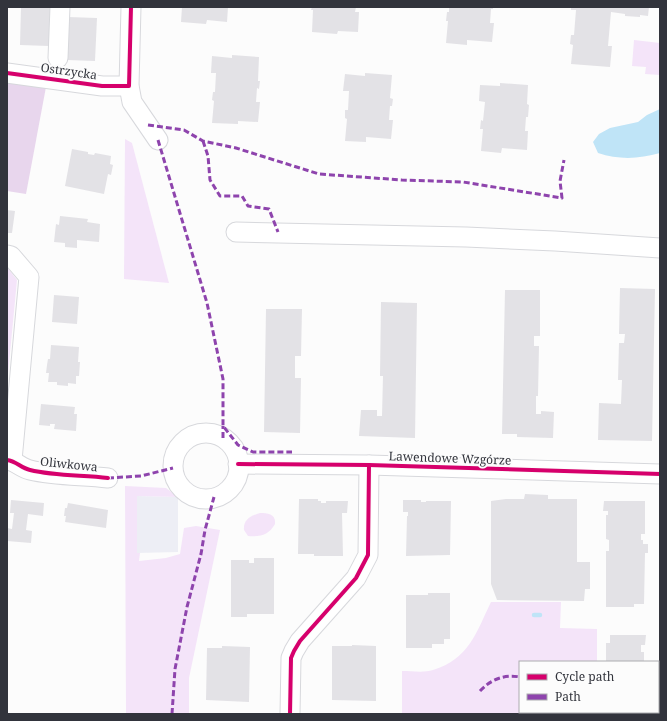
<svg xmlns="http://www.w3.org/2000/svg" width="667" height="721" font-family="'Noto Serif',serif">
<style>
.built{fill:#edeef5}
.green{fill:#f4e4f9}
.forest{fill:#e8d6ed}
.water{fill:#bfe4f7}
.lines{fill:none;stroke-linecap:round;stroke-linejoin:round}
.stream{stroke:#bfe4f7;stroke-width:4.5}
.building{fill:#e3e2e6}
.minor-casing{stroke:#d7d8dc;stroke-width:21}
.minor{stroke:#fff;stroke-width:19}
.quiet{stroke:#8e44ad;stroke-width:3;stroke-dasharray:6 3;stroke-linecap:butt}
.cycleway-casing{stroke:#fcfcfc;stroke-width:6}
.cycleway{stroke:#d6006c;stroke-width:4}
.labels{text-anchor:middle;dominant-baseline:central;stroke-width:4;stroke-linejoin:round;paint-order:stroke}
.street-label{font-size:12px;fill:#32343c;stroke:#fcfcfc}
</style>
<rect width="100%" height="100%" fill="#fcfcfc"/>
<path class="built" d="M137,496L178,497V552L137,553Z"/>
<g class="green">
<path d="M634,40L660,43V75L645,74L646,67L632,66Z"/>
<path d="M125,139L132,143L169,283L124,279Z"/>
<path d="M7,267L17,280L7,384Z"/>
<path d="M125,486L166,488L178,497L137,496V553H140L139,561L166,558L180,554L184,528L196,526L220,530L189,678V714H126Z"/>
<path d="M260,513C268,513 276,514 275,524C269,535 260,537 248,536L244,530C243,520 250,516 260,513Z"/>
<path d="M491,602H561L560,628L597,629V662H520V712H596V714H402V671C412,671 424,673 433,670C469,659 476,633 491,602Z"/>
</g>
<path class="forest" d="M7,80L46,87L26,194L7,191Z"/>
<path class="water" d="M660,109V153C639,159 619,160 598,153L593,142L599,134L610,128L638,122L647,115Z"/>
<g class="lines">
<path class="stream" d="M534,615H540"/>
</g>
<g class="building">
<path d="M21,7H50L49,46L20,45Z"/>
<path d="M182,7H228L227,22L207,20L206,24L181,22Z"/>
<path d="M312,7H356L355,12H359L358,32L338,31L337,34L312,32L313,10H311Z"/>
<path d="M449,7H493V9H491L490,23H494L492,42L467,40V45L446,43L448,21H446L447,12H449Z"/>
<path d="M571,7H649L648,16L640,15V17L625,16V14L611,12L608,46H612L610,67L571,64L573,45L570,44L571,35H574L576,10H571Z"/>
<path d="M68,17L97,18L95,61L67,60Z"/>
<path d="M232,55L259,57L258,81H260L259,89L257,88L256,102H260L258,122L238,121V124L212,123L214,101L212,100L213,92H215L216,73H211L212,56L232,58Z"/>
<path d="M365,73L392,75L390,98L393,99L392,106H390L389,120H393L391,139L366,137V142L345,141L347,119L345,118V110H348L349,91H343L345,74L365,76Z"/>
<path d="M500,83L528,85L527,104L529,105L528,117H526L525,131H528L527,150L502,148L501,153L481,151L483,129H480L481,120L483,121L485,102L479,101L480,85L500,86Z"/>
<path d="M72,149L88,152V154L94,155L95,153L111,156L110,164L113,165L111,175L108,174L104,194L65,186Z"/>
<path d="M7,210L15,211L12,233H7Z"/>
<path d="M60,216L88,219L87,222L100,224L99,242L77,240V248L65,247V243L54,242L56,224L59,225Z"/>
<path d="M620,288L655,289L652,441L598,440L599,403L621,404L622,380H618L619,343H624L625,334H619Z"/>
<path d="M505,290H540V336H534V346H539L538,396H536V414H541V411L554,412L553,438L517,437V434H502Z"/>
<path d="M54,295L79,297L77,324L52,322Z"/>
<path d="M381,302L417,303L415,438L359,436L361,410H377V416H382L383,376H380Z"/>
<path d="M266,309H302L301,356H295V378H301L300,433L264,432Z"/>
<path d="M51,345L79,347L78,362H80L79,376H76V384L68,383V386L57,385V382H48L49,373H46L47,365L48,359H50Z"/>
<path d="M41,404L75,407L74,414H77L76,431L54,429L55,424H50V426L39,425Z"/>
<path d="M525,494L548,495V499H577V562H590V589H585L584,601L497,600L491,584V501L506,499H524Z"/>
<path d="M299,499H318V501H321V503H326V501H348L347,513H342L343,556H314V554H298Z"/>
<path d="M11,500L44,503L43,516L28,514L26,530L32,531L31,543L7,541V528L12,529L14,513H10Z"/>
<path d="M403,500H421V502H426V501H451L450,555L406,556L407,516H408V512H403Z"/>
<path d="M604,501H645V534H641V540H643V544H648V553H645L644,604H634V607H606V551H609V540L606,539V515H608V511H603Z"/>
<path d="M68,503L108,510L106,528L65,522L66,516H64L65,508H67Z"/>
<path d="M254,558H274V614H247V617H231V560H249V563H254Z"/>
<path d="M428,593H450V639H444V644H432V648H406V595H428Z"/>
<path d="M610,635H646L645,645H641V652H644V662H606V643H610Z"/>
<path d="M352,645L376,646V701L332,700V646H352Z"/>
<path d="M222,646L250,647L249,702L206,700L207,648H222Z"/>
<rect x="605" y="712" width="37" height="2"/>
</g>
<g class="lines">
<defs>
<g id="minor">
<path d="M131,7L129,86L132,102L158,140"/>
<path d="M58,58L60,7"/>
<path d="M7,73L102,86H129"/>
<path d="M236,232L466,237L555,241L660,248"/>
<path d="M7,255L11,256L29,277L12,460"/>
<circle cx="206" cy="466" r="33"/>
<path d="M7,460C16,461 21,468 30,470C55,476 82,475 108,478"/>
<path d="M238,464L369,465L660,474"/>
<path d="M290,714L291,658L294,651L300,641L356,578L368,555L369,465"/>
</g>
</defs>
<use href="#minor" class="minor-casing"/>
<use href="#minor" class="minor"/>
<g class="quiet">
<path d="M148,125L184,130L203,141L236,148L319,174L402,180L463,182L562,198L560,181L564,160"/>
<path d="M158,140L207,303L223,379V426L238,445L253,452H292"/>
<path d="M203,141L208,156L210,180L220,196H242L248,206L269,209L278,232"/>
<path d="M223,438V426"/>
<path d="M108,478L141,476L173,468"/>
<path d="M480,691C490,680 504,674 520,677"/>
<path d="M172,714L175,669L187,607L201,554L205,530L214,497"/>
<path d="M555,714V712"/>
</g>
<defs>
<g id="cycleway">
<path d="M7,73L102,86H129L131,7"/>
<path d="M7,460C16,461 21,468 30,470C55,476 82,475 108,478"/>
<path d="M238,464L369,465L660,474"/>
<path d="M290,714L291,658L294,651L300,641L356,578L368,555L369,465"/>
</g>
</defs>
<use href="#cycleway" class="cycleway-casing"/>
<use href="#cycleway" class="cycleway"/>
</g>
<g class="labels">
<g class="street-label">
<text transform="translate(69 71) rotate(8)">Ostrzycka</text>
<text transform="translate(450 458) rotate(2)">Lawendowe Wzgórze</text>
<text transform="translate(69 464) rotate(6)">Oliwkowa</text>
</g>
</g>
<rect width="667" height="721" fill="none" stroke="#32343c" stroke-width="16"/>
<rect x="519" y="661" width="140" height="52" fill="#fcfcfc" stroke="#abacaf"/>
<rect x="527" y="674" width="20" height="6" fill="#d6006c" stroke="#abacaf"/>
<text x="555" y="681" font-size="12" fill="#32343c">Cycle path</text>
<rect x="527" y="694" width="20" height="6" fill="#8e44ad" stroke="#abacaf"/>
<text x="555" y="701" font-size="12" fill="#32343c">Path</text>
</svg>
